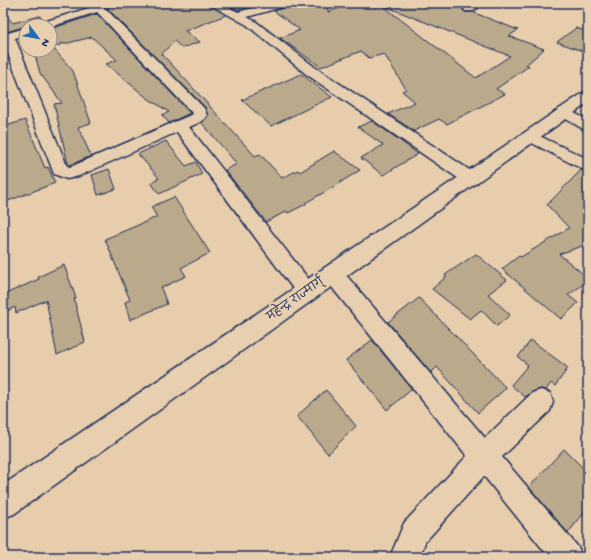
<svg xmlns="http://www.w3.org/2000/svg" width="591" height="560" font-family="'Gochi Hand','Playpen Sans Deva',sans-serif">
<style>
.building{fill:#bba98c;stroke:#1b2f5e;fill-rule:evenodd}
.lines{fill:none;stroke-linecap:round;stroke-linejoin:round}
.street-casing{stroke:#1b2f5e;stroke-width:3}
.highway-casing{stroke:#1b2f5e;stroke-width:3}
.street{fill:#e8cfb0;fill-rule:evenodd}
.highway{fill:#e8cfb0;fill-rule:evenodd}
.labels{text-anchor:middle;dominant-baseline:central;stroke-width:3.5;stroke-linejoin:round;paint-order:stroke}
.street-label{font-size:11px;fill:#1b2f5e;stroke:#e8cfb0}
</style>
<rect width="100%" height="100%" fill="#e7cdab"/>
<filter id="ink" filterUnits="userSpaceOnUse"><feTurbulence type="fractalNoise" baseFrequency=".025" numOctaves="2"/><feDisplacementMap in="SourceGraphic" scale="8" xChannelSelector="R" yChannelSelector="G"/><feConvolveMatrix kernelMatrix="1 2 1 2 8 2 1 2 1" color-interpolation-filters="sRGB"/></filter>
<g filter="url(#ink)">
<g class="building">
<path d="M102,3H206L226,15L185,31L200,42L182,48L174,41L162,54L255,156L260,154L282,178L298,170L300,172L334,151L360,170L330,189L305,203L306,204L288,213L287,211L266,222L225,170L237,164L202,123L208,116L205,107L108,9L109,8Z"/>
<path d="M223,3H254L255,5L238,10Z"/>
<path d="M291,3H327L328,12L353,3H448L463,9L465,12H472L518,30L509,36L544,49L526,65L529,66L496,89L505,94L447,124L439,119L414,131L388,114L415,102L402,91L406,89L384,54L369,58L361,51L321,67L280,38L300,30L274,11L289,6ZM382,5L510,56L476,78Z"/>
<path d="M3,12L13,23L40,16L43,21L37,23L34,26H26L3,33Z"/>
<path d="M97,14L190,113L169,123L162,115L169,112L146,97L106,64L117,60L92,37L64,44L62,43L60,45L52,47L73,71L91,123L78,127L91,156L70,165L68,164L54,104L62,103L40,73L34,51L29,53L28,50H50V29Z"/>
<path d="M576,28L588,32V53L557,42Z"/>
<path d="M301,74L332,97L271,126L242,100Z"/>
<path d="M25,120L45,168L48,167L55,183L3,203V127Z"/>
<path d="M372,121L398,139L418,154L383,175L361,158L383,145L358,127Z"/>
<path d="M166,141L186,166L196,162L202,174L159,194L151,182L159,178L138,154Z"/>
<path d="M109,169L116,189L98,195L92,175Z"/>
<path d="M581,170L588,173V244L559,254L588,278V281L568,295L578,303L561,319L502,269L519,256L521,257L569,228L547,205Z"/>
<path d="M174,197L210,253L181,268L186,276L161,288L167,304L130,320L125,302L130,300L105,239L157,217L151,207Z"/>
<path d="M476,254L507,280L488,294L510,315L497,326L481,310L470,319L432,289L446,277L445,275Z"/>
<path d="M64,265L76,298L74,299L85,342L57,355L46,300L16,313L15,307L3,313V295L39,279L38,277Z"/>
<path d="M419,298L506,388L478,413L437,367L431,373L388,322Z"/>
<path d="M372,340L412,389L387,410L346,360Z"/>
<path d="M531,340L568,368L555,386L551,383L546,390L541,389L532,392L525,397L511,385L528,365L518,357Z"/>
<path d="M326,390L356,426L328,454L297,416Z"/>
<path d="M564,449L588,473V508L568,533L529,487Z"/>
</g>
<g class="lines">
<defs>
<g id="street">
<path d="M89,3H100L204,108L207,115C203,122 196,124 189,127L314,286L317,292L314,298L307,301L300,298L177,132L79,176L67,179L54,174L3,41L4,34L26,28V35L15,38L67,166L70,167L193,114L97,12L50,27L35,26L37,24L92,7Z"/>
<path d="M207,3H220L238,12L273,3H290L289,5L247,17L255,21L316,68L477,175L479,179L477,183L471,185L465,183L306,74L247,25Z"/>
<path d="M472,3H484L473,11H465L464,9Z"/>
<path d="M564,108L588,120V131L583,129L559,115L557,112L559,109Z"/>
<path d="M531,132L588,159V172L526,140L523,137L526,134Z"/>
<path d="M333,266L340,268L485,438L532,393L541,390L550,393L553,402L550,411L502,457L578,547L583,557H549L484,476L425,542L420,557H390L404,523L467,456L326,280L323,274L326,268Z"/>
</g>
<path id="highway" d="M588,91V103L14,514L3,518V485L583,93Z"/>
</defs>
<use href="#street" class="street-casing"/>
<use href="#highway" class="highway-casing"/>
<use href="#street" class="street"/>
<use href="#highway" class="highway"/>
</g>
</g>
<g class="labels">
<g class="street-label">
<text transform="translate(296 300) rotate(-35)">महेन्द्र राज्मार्ग्</text>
</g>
</g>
<rect width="591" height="560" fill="none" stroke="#e8cfb0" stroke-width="16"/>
<rect x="8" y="8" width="575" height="544" fill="none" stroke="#1b2f5e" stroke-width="1.5" filter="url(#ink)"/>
<g transform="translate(38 38) rotate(122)"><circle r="19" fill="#e8cfb0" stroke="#968f8f"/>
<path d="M0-3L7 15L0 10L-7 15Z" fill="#1f6fb2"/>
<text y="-6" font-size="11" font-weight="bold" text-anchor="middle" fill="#1b2f5e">N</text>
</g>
</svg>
